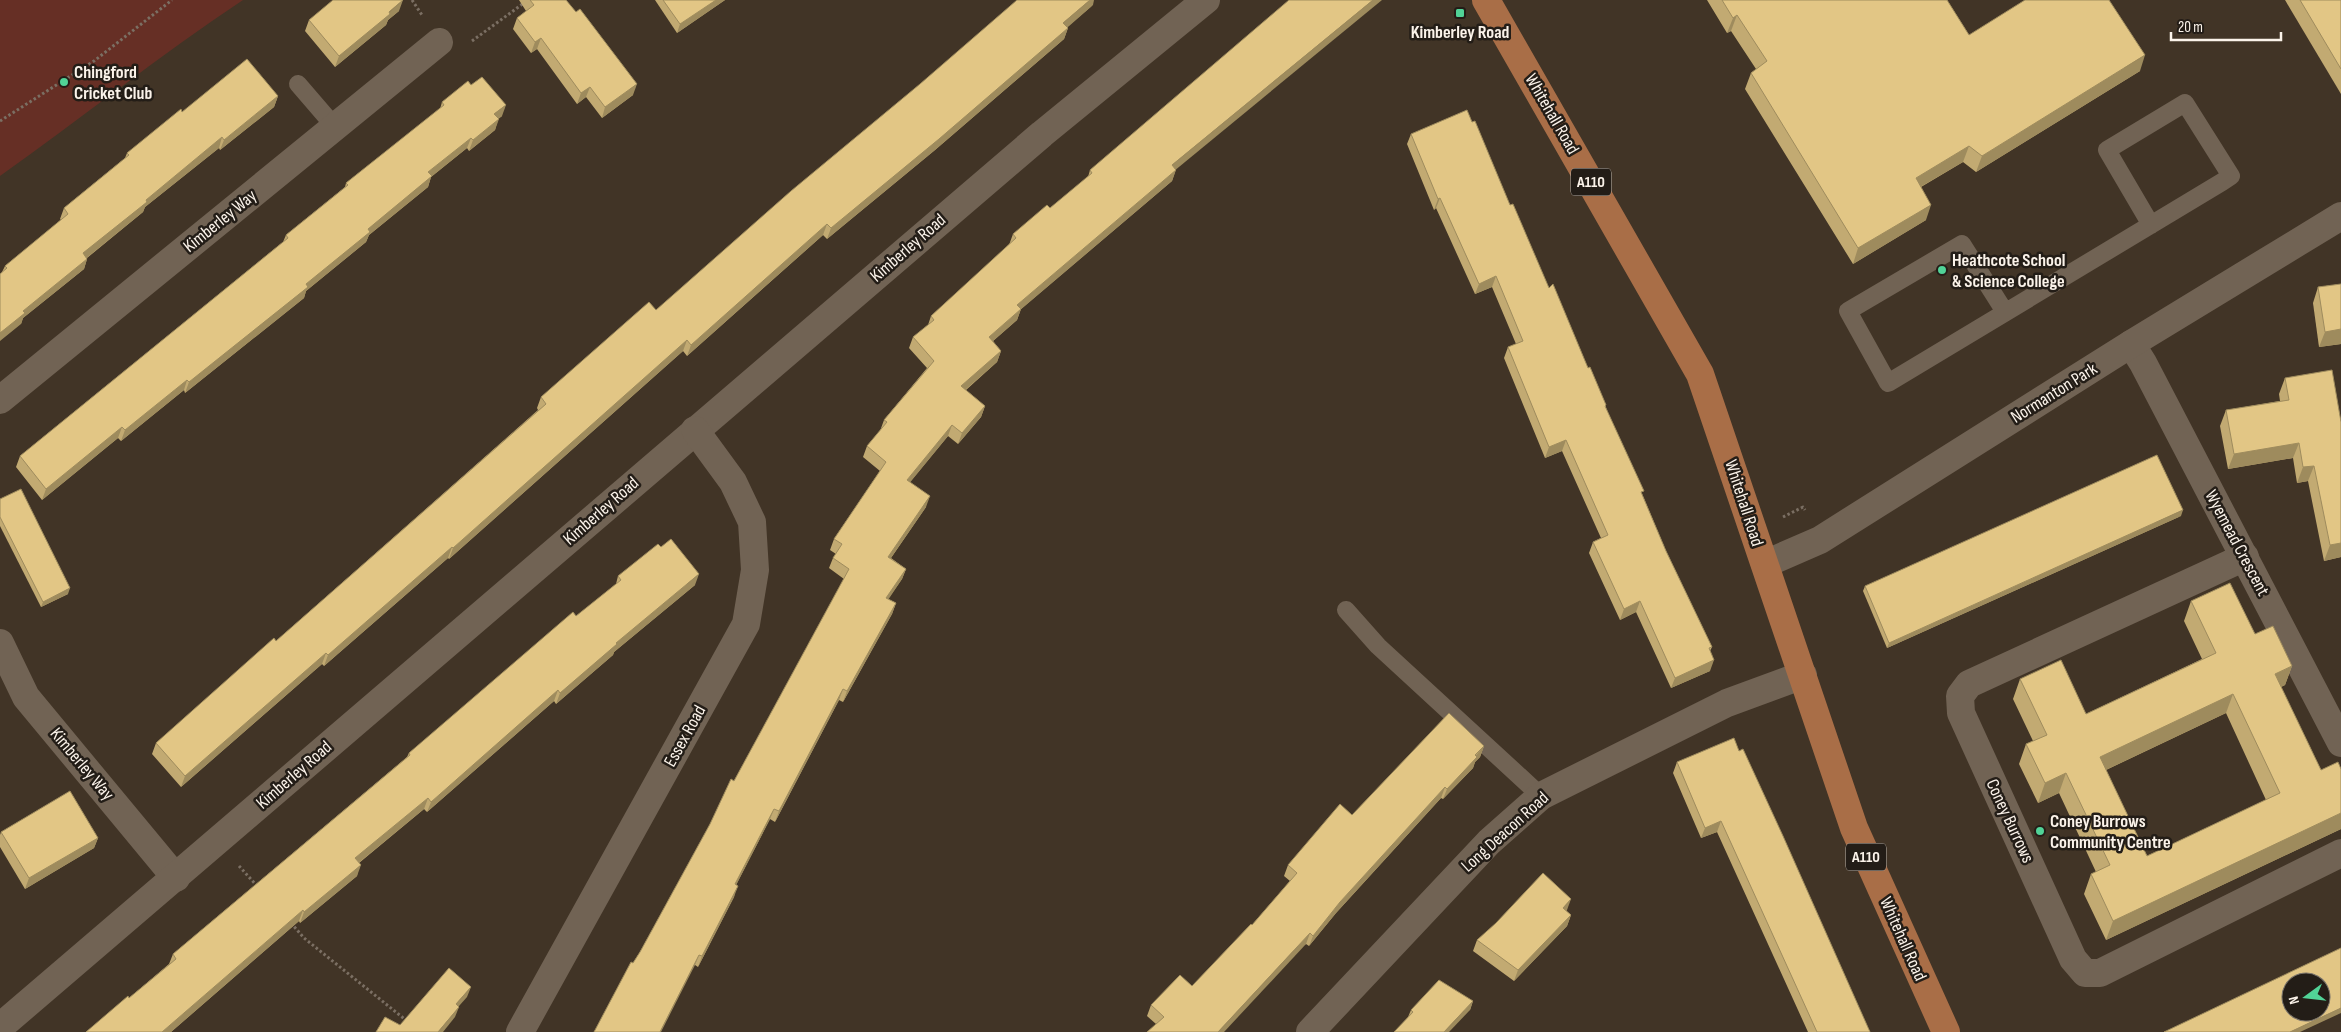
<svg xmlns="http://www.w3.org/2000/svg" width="2341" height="1032" font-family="'Sofia Sans Condensed',sans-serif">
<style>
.green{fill:#662f25}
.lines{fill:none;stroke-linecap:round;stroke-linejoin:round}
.path{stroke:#7b6f63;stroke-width:3;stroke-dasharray:2.5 2.5;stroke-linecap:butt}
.service{stroke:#716354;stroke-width:18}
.minor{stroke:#716354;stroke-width:28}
.primary{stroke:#a96e47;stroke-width:28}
.wall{fill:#c2aa72;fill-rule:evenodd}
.shaded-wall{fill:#9e8b5d}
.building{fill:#e2c685;stroke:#9e8b5d;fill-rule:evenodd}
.poi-dot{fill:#51d397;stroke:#231d17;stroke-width:2}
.labels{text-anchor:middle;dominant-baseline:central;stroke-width:5;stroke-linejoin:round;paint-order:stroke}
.shield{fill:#231d17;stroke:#bab3ab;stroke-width:1}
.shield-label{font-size:16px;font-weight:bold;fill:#fbf3ea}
.poi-label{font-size:18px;font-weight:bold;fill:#fbf3ea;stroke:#231d17;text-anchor:start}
.street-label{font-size:18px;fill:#fbf3ea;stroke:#231d17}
</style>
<rect width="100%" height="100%" fill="#413426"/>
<path class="green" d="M0,0H243C160,55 82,118 0,176Z"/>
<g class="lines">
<g class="path">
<path d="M412,0L422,15"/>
<path d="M472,41L528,0"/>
<path d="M0,121L94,61L172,0"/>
<path d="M1783,517L1803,507L1805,510"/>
<path d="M239,866L258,887"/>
<path d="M291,923L304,938L407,1021"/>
</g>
<g class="service">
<path d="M298,84L335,127"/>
<path d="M2005,312L1962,244L1848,311L1888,383C2000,316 2111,249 2222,182L2231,176L2185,103L2107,150L2151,225"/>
<path d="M1346,610L1378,646L1541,796"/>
</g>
<g class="minor">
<path d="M2131,344L2143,363L2341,743"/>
<path d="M0,400L439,42"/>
<path d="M2245,557L1969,684L1960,696L1961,713L2073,959L2085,973H2100L2341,853"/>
<path d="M1765,564L1820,540L2131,344L2341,216"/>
<path d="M0,643L26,697L176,878"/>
<path d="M0,1027L1042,134L1206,0"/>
<path d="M520,1032L746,624L755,570L752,522L733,482L695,430"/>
<path d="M1310,1032L1489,842L1541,796L1727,703L1803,675"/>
</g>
<path class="primary" d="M1486,0L1700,374L1854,828L1946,1032"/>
</g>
<g class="wall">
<path d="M519,0H566L633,95L602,118L586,97L577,104L537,49L531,53L513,29L517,18L526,11Z"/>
<path d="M655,0H725L677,33Z"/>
<path d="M1707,0H1947L1969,35L2140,71L1976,172L1963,162L1921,187L1926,220L1853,264L1745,89L1751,73L1756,69L1731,31L1727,33Z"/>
<path d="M2285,0H2341V94Z"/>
<path d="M1093,5L1067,27L1068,28L1064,39L935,150L827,239L823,235L687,356L683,351L449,559L448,558L324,666L322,664L181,787L152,754L156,743L276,641L538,410L537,408L541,397L656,310Z"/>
<path d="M399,11L388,20L386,25L335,67L305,31L309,20Z"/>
<path d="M278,96L274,107L220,150L219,148L145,207L143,212L87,258V259L84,269L23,318L21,324L2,272L5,266L61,220L60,219L64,208L125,158L127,153L182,112Z"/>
<path d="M442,102L502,116L498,119L495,130L469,151L467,148L431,177L428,187L369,235L366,242L306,291L304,298L185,393L184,390L121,441L118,438L42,500L16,467L20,456L283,242L286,235L345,187L346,183L440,109Z"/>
<path d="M1411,134L1510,205L1549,288L1606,405V408L1666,551L1712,647L1710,651V671L1671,688L1636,612L1620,620L1589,553L1593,542L1601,538L1562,451L1545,458L1504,358L1508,347L1516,344L1492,287L1475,294L1436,208L1434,210L1407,144Z"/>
<path d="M1176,169L1172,181L1021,309L1017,320L993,341L1001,351L997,362L966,390L985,406L981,417L958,444L948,436L910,482L926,507L891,558L906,569L902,579L888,599L896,603L892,614L843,702L839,700L775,822L770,819L736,885L734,897L698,967L695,965L633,963L640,952L734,781L844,579L829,568L833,558L836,554L830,550L834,539L880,471L863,457L867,446L880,431L884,420L927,368L909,348L913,337L928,325L931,316L1009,245L1013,234L1050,208L1088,177L1090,170Z"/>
<path d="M2341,284V344L2319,347L2313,303L2318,287Z"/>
<path d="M2285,378L2341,422V557L2324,561L2308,481L2297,483L2293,458L2228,469L2220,426L2226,410L2280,401L2279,394Z"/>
<path d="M0,499L68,594L41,607L0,526Z"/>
<path d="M2181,516L1887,648L1863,591L1865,586Z"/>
<path d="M618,576L695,585L614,652L613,655L556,704L554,701L427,812L424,809L359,863L357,876L300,923L299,921L171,1032H86L129,998L169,964L173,954L407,757L409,753L616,584Z"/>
<path d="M2191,601L2255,634L2292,666L2285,685L2281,687L2321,770L2341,769V829L2106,940L2084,894L2091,874L2096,872L2059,793L2038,803L2019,764L2026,744L2033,741L2013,699L2020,679L2086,714L2202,659L2184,621ZM2226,713L2266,800L2147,856L2106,770Z"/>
<path d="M1484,746L1480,757L1475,762L1473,768L1443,799L1441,798L1336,913L1309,946L1306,944L1156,1024L1147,1016L1151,1005L1192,986L1252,925L1290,881L1284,876L1288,865L1352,815Z"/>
<path d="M1739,751L1870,1032H1808L1717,832L1701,838L1673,773L1677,762Z"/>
<path d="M1,832L98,838L94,848L25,889L0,847V835Z"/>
<path d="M1567,910L1566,911L1571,915L1567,926L1514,981L1473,951L1477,940Z"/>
<path d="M1473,1001L1470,1010L1408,1017L1411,1010Z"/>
</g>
<g class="shaded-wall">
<path d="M403,0L399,11L388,20L386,25L335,67L339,56Z"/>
<path d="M716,0H725L677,33L680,24Z"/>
<path d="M1090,0H1094L1093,5L1060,34L1063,23Z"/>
<path d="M1373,0H1382L1168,176L1172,165Z"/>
<path d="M1737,15L1731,31L1727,33L1733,18Z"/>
<path d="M1068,28L1064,39L935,150L827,239L831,228Z"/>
<path d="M541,38L537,49L531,53L535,42Z"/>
<path d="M2145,55L2140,71L1976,172L1982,156Z"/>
<path d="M637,84L633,95L602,118L605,107Z"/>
<path d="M590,87L586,97L577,104L581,93Z"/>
<path d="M278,96L274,107L220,150L224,140Z"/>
<path d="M506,105L502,116L491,125L494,114Z"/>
<path d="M499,119L495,130L469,151L473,140Z"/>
<path d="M222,137L219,148L145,207L143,212L79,264L83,253L146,200Z"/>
<path d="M471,138L467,148L431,177L428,187L369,235L366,242L306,291L304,298L185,393L189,382L306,284L368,229L428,172Z"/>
<path d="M1969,146L1963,162L1910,193L1916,178Z"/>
<path d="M1176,170L1172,181L1013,316L1017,305Z"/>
<path d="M1440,198L1436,208L1434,210L1438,199Z"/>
<path d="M1931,205L1926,220L1853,264L1858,248Z"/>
<path d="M827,224L823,235L687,356L691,345Z"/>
<path d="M87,259L84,269L23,318L21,324L0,341V333L23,311Z"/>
<path d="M1496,276L1492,287L1475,294L1479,284Z"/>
<path d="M1021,309L1017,320L985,348L989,337Z"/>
<path d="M2341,329V344L2319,347L2325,332Z"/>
<path d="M687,340L683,351L449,559L453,548Z"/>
<path d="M1001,351L997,362L957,397L961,386Z"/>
<path d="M187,380L184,390L121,441L125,430Z"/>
<path d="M985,406L981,417L958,444L962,433Z"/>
<path d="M952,425L948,436L903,491L907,480Z"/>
<path d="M122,427L118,438L42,500L46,489Z"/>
<path d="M1566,440L1562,451L1545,458L1549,447Z"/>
<path d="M2299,443L2293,458L2228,469L2234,454Z"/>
<path d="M2314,466L2308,481L2297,483L2303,467Z"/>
<path d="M930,496L926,507L884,568L888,557Z"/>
<path d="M2183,510L2181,516L1887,648L1889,643Z"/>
<path d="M2341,543V557L2324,561L2330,545Z"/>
<path d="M452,547L448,558L324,666L328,655Z"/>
<path d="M906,569L902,579L882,609L886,598Z"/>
<path d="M699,574L695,585L614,652L613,655L556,704L560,693L616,643Z"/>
<path d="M70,588L68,594L41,607L43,602Z"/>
<path d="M1640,601L1636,612L1620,620L1624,609Z"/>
<path d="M896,603L892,614L843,702L847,691Z"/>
<path d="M326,653L322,664L181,787L185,776Z"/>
<path d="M1714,660L1710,671L1671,688L1675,678Z"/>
<path d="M2292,666L2285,685L2268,693L2275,674Z"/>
<path d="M843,689L839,700L775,822L779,811Z"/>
<path d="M558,690L554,701L427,812L431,802Z"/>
<path d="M2233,694L2226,713L2093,776L2100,757Z"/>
<path d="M1484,746L1480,757L1475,762L1473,768L1443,799L1447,789Z"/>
<path d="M2066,773L2059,793L2038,803L2045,783Z"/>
<path d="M1445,787L1441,798L1336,913L1309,946L1313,936L1340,902Z"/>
<path d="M428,798L424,809L351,869L355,858Z"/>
<path d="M774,809L770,819L731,895L735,884Z"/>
<path d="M2341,813V829L2106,940L2113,921Z"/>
<path d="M1721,821L1717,832L1701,838L1705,828Z"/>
<path d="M98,838L94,848L25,889L29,878Z"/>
<path d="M361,865L357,876L300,923L304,912Z"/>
<path d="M738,886L734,897L698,967L702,956Z"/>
<path d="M1571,899L1567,910L1559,919L1563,908Z"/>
<path d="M303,910L299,921L171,1032H162Z"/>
<path d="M1571,915L1567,926L1514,981L1518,970Z"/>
<path d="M1310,933L1306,944L1224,1032H1218Z"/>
<path d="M699,955L695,965L661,1032H660Z"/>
<path d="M471,987L467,997L452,1014L456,1004Z"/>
<path d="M1473,1001L1470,1010L1449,1032H1444Z"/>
<path d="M459,1007L455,1017L443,1032H438Z"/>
<path d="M2341,1008V1013L2300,1032H2290Z"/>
</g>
<g class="building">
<path d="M333,0H403L389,12L390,14L339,56L309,20Z"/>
<path d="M530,0H566L576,12L580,9L637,84L605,107L590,87L581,93L541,38L535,42L517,18L534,5Z"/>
<path d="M663,0H716L680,24Z"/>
<path d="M1017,0H1090L1063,23L1068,28L939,139L831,228L827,224L691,345L687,340L453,548L452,547L328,655L326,653L185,776L156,743L274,638L276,641L546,404L541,397L649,302L656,310L791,191L920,84Z"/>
<path d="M1289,0H1373L1172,165L1176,170L1017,305L1021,309L989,337L1001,351L961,386L985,406L962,433L952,425L907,480L930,496L888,557L906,569L886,598L896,603L847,691L843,689L779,811L774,809L735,884L738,886L702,956L699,955L660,1032H594L631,962L633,963L640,952L710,824L731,779L734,781L849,569L833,558L842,544L834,539L886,462L867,446L887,422L884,420L934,361L913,337L934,320L931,316L1016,238L1013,234L1047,205L1050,208L1092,173L1090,170Z"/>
<path d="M1722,0H1947L1969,35L2025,0H2109L2145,55L1982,156L1969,146L1916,178L1931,205L1858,248L1751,73L1767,61L1737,15L1733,18Z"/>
<path d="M2300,0H2341V69Z"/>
<path d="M247,59L278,96L224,140L222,137L146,200L147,202L83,253L87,259L23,311L25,313L0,333V274L7,268L5,266L68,214L64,208L129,155L127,153L181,109L182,112Z"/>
<path d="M482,77L506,105L494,114L499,119L473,140L471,138L428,172L432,176L368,229L370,232L306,284L308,287L189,382L187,380L125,430L122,427L46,489L20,456L288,238L286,235L348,185L346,183L444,105L442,102L468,81L471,85Z"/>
<path d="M1467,110L1472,122L1475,121L1510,205L1513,204L1549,288L1553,284L1588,368L1590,367L1606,405L1605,406L1644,491L1641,492L1666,551L1712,647L1709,648L1714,660L1675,678L1640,601L1624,609L1593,542L1608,535L1566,440L1549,447L1508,347L1523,341L1496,276L1479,284L1440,198L1438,199L1411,134Z"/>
<path d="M2341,284V329L2325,332L2318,287Z"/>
<path d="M2332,370L2341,422V543L2330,545L2314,466L2303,467L2299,443L2234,454L2226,410L2289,400L2285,378Z"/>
<path d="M2157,455L2183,510L1889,643L1865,586Z"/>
<path d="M21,489L70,588L43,602L0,517V499Z"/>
<path d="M671,539L699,574L616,643L617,644L560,693L558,690L431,802L428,798L355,858L361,865L304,912L303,910L162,1032H86L128,996L129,998L176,959L173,954L410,755L409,753L573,612L576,616L621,580L618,576L658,544L661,547Z"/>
<path d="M2230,583L2255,634L2273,626L2292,666L2275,674L2321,770L2338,762L2341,769V813L2113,921L2091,874L2110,865L2066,773L2045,783L2026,744L2047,735L2020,679L2061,660L2086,714L2216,653L2191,601ZM2233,694L2280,793L2147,856L2100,757Z"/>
<path d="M1449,713L1484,746L1475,755L1477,757L1447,789L1445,787L1340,902L1313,936L1310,933L1218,1032H1147L1164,1017L1151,1005L1180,975L1192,986L1251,924L1252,925L1297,873L1288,865L1340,804L1352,815Z"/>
<path d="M1734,738L1739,751L1743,749L1783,836L1870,1032H1817L1721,821L1705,828L1677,762Z"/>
<path d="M70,791L98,838L29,878L1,832Z"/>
<path d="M1543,873L1571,899L1563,908L1571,915L1518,970L1477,940L1496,923Z"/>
<path d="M2341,948V1008L2290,1032H2164ZM2291,982H2321V1012H2291Z"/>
<path d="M449,968L471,987L456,1004L459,1007L438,1032H376L385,1017L400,1025Z"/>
<path d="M1439,980L1473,1001L1444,1032H1394L1413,1012L1411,1010Z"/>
</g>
<g class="poi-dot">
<rect x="1455" y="8" width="10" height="10" rx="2.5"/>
<circle cx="64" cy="82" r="5"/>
<circle cx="1942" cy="270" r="5"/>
<circle cx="2040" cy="831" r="5"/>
</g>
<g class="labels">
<g class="shield">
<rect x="1571" y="168.5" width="40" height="27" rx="4"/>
<rect x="1846" y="843.5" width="40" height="27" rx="4"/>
</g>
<g class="shield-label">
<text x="1591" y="182">A110</text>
<text x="1866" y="857">A110</text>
</g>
<g class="poi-label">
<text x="1460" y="32" text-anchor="middle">Kimberley Road</text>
<text x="74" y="72">Chingford<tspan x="74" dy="21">Cricket Club</tspan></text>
<text x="1952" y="260">Heathcote School<tspan x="1952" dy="21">&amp; Science College</tspan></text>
<text x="2050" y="821">Coney Burrows<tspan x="2050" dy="21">Community Centre</tspan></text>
</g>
<g class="street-label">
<text transform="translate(1552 114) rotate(60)">Whitehall Road</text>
<text transform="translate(220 221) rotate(-39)">Kimberley Way</text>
<text transform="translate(908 248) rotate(-41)">Kimberley Road</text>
<text transform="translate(2054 393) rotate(-32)">Normanton Park</text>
<text transform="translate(1744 503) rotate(72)">Whitehall Road</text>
<text transform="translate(601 511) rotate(-41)">Kimberley Road</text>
<text transform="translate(2237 543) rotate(62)">Wyemead Crescent</text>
<text transform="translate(685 736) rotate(-61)">Essex Road</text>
<text transform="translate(82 764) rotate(50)">Kimberley Way</text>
<text transform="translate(294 775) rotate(-41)">Kimberley Road</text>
<text transform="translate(2010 821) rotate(65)">Coney Burrows</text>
<text transform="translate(1505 832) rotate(-42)">Long Deacon Road</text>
<text transform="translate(1903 939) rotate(66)">Whitehall Road</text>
</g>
</g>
<g transform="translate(2306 997) rotate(255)"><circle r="24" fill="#231d17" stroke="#79736b"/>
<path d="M0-4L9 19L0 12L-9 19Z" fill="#51d397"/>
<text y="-8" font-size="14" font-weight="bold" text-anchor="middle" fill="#fbf3ea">N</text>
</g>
<path d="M2171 32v8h110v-8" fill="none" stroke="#fbf3ea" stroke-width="2.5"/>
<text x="2178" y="32" font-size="15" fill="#fbf3ea" stroke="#231d17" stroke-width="4" paint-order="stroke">20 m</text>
</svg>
